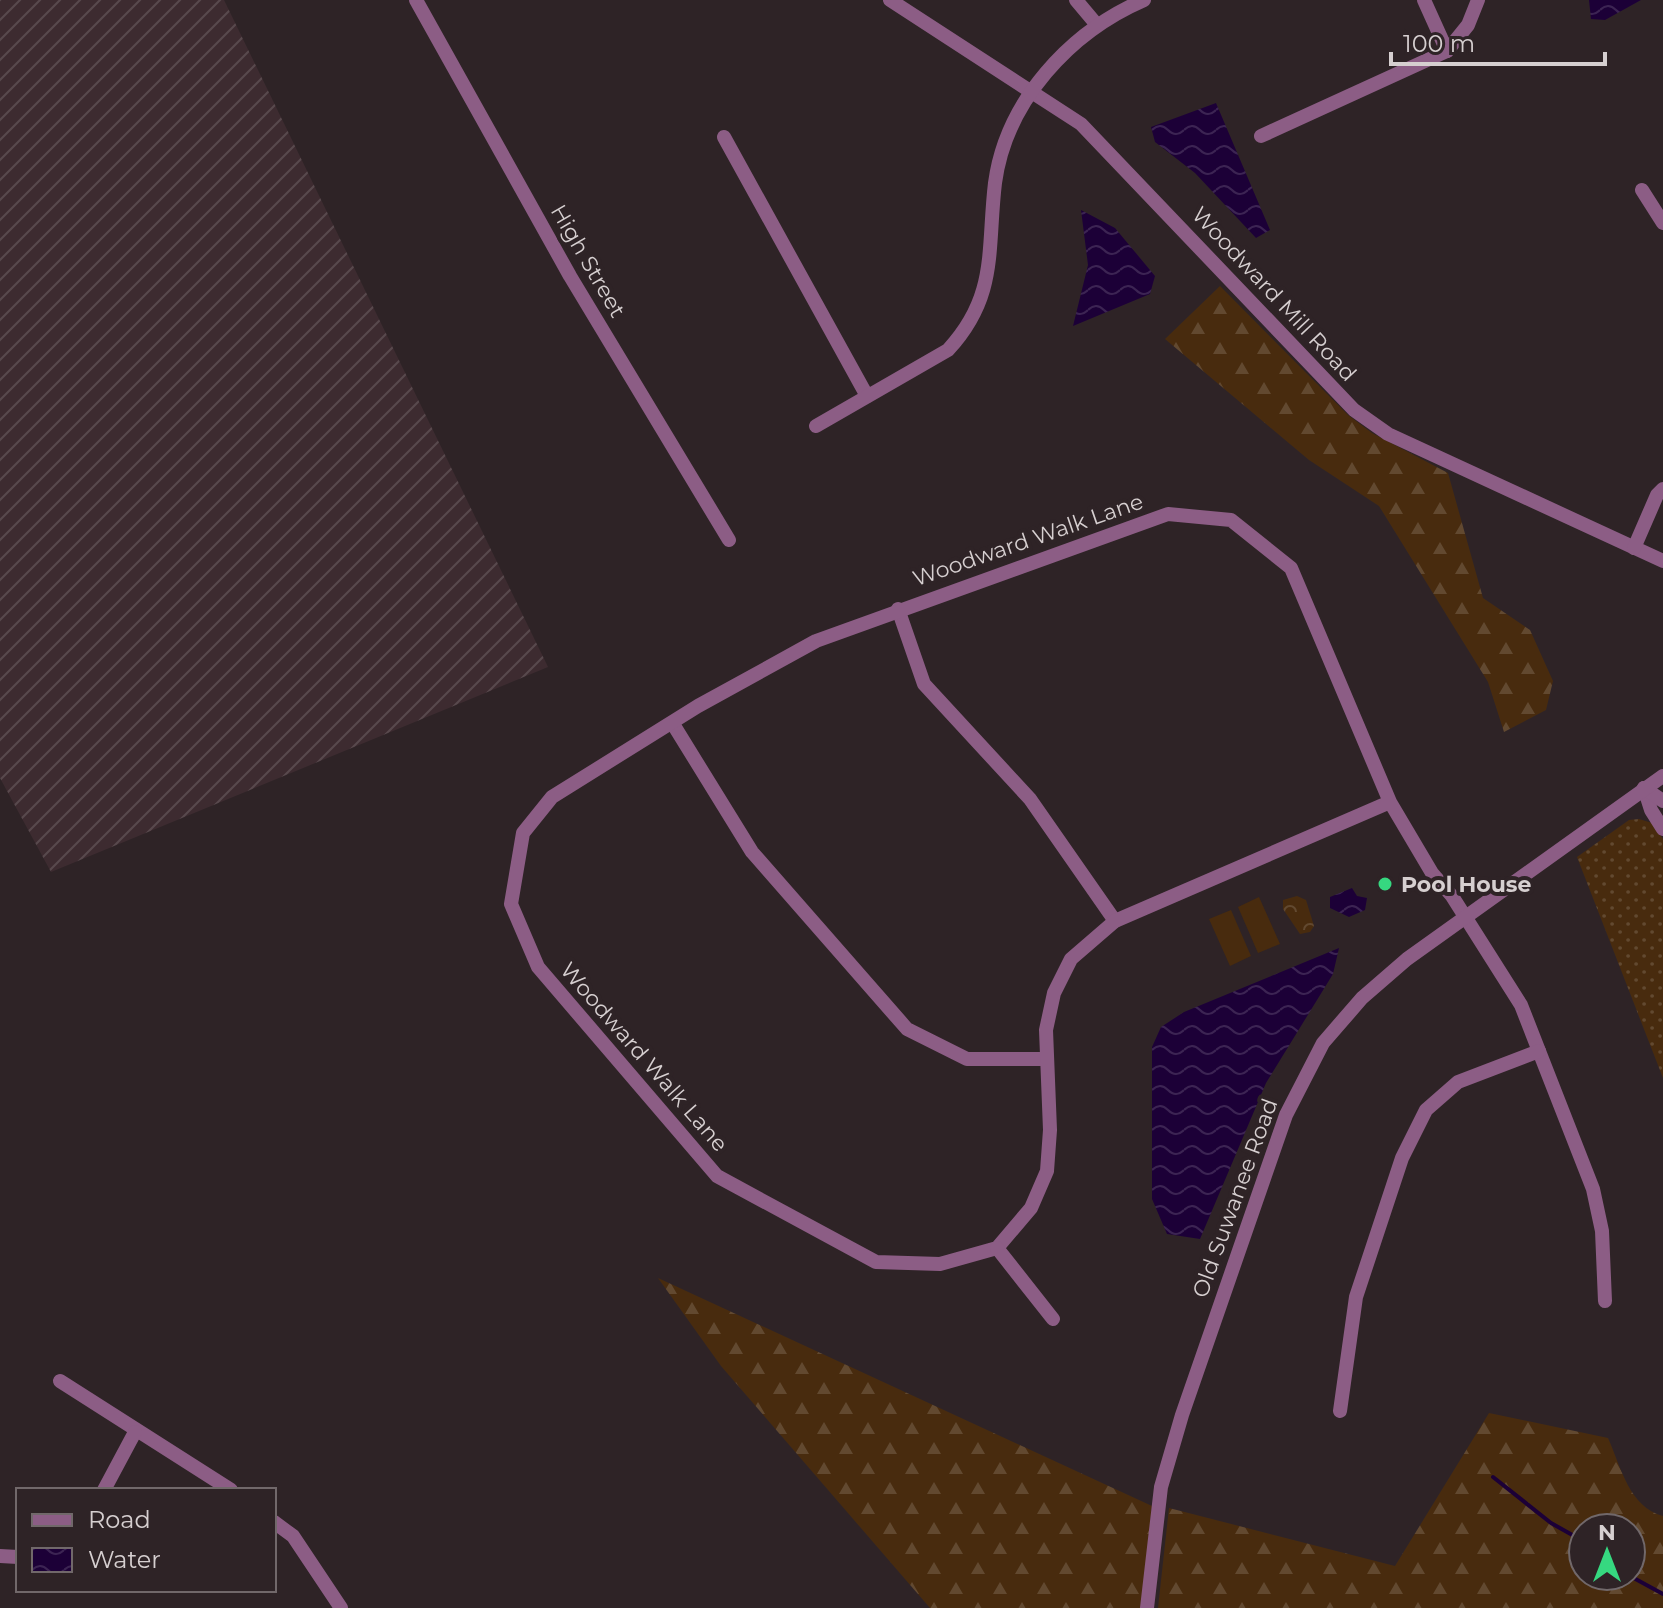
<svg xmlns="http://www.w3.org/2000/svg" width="1663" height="1608" font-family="Montserrat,sans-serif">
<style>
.industrial{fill:url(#industrial-furrows)}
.grass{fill:url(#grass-dots)}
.forest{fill:url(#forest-firs);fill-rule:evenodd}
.park{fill:url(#park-crowns)}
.pitch{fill:#482b0e}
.water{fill:url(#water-waves)}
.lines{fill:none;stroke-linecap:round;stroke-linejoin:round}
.stream{stroke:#1c0037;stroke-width:4}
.minor{stroke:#8c5d85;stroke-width:14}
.poi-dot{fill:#36d880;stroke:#2e2326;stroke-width:3}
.labels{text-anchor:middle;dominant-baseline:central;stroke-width:8;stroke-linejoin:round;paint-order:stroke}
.street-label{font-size:22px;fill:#d6cfd0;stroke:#2e2326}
.poi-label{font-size:22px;font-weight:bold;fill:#d6cfd0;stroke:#2e2326;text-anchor:start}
</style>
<defs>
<pattern id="industrial-furrows" width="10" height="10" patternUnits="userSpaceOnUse" patternTransform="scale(2)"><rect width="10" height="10" fill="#3d2b30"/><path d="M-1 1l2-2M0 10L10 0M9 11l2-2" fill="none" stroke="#58494d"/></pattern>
<pattern id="grass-dots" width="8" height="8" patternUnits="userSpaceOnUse" patternTransform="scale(2)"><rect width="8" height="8" fill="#482b0e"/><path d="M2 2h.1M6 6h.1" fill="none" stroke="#624930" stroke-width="1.8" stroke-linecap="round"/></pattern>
<pattern id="forest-firs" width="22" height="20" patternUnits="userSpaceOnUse" patternTransform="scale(2)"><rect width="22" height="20" fill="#482b0e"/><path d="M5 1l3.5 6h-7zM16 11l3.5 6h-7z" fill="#624930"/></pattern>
<pattern id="park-crowns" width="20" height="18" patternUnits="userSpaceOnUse" patternTransform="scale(2)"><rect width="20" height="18" fill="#482b0e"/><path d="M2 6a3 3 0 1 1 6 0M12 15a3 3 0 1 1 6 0" fill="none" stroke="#624930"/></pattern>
<pattern id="water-waves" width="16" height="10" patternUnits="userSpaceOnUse" patternTransform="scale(2)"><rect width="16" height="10" fill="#1c0037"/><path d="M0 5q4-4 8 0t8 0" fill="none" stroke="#3c2453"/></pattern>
</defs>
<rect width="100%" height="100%" fill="#2e2326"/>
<path class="industrial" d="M0,0H224L548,667L51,872L0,778Z"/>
<path class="grass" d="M1639,819L1652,823L1663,839V1078L1577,857L1629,820Z"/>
<g class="forest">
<path d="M1220,286L1348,415L1372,433L1448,473L1483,598L1530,630L1553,681L1546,710L1504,732L1488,682L1379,506L1309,460L1165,339Z"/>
<path d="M658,1278L1152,1506L1141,1608H930L721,1366Z"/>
<path d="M1489,1413L1608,1438C1621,1467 1629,1507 1663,1516V1608H1158L1169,1508L1395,1566ZM1631,1528V1576H1583V1528Z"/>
</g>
<path class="park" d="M1297,896L1306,900L1314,926L1310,932L1300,934L1283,909V900Z"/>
<g class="pitch">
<path d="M1259,897L1280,944L1258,953L1238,907Z"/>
<path d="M1231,910L1251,956L1230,966L1209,919Z"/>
</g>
<g class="water">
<path d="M1589,0H1641L1605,20L1591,19Z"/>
<path d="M1216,103L1270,230L1256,238L1195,173L1155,142L1151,127Z"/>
<path d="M1081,210L1115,228L1155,276L1150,294L1073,326L1088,265Z"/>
<path d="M1352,888L1357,896L1367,898L1365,910L1349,917L1330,908V897Z"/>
<path d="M1339,948L1333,974L1266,1083L1200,1239L1167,1234L1152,1199V1047L1161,1027L1184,1012Z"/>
</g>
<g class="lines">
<g class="stream">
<path d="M1493,1477L1551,1523L1583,1541"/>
<path d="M1630,1576L1663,1594"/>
</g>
<g class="minor">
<path d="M416,0L570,276L729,540"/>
<path d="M890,0L1081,124L1354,410L1388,434L1663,561"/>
<path d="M1076,0L1097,25"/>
<path d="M1424,0L1447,51L1468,25L1478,0"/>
<path d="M1261,136L1447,51"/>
<path d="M724,137L867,396"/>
<path d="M1642,190L1663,223"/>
<path d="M816,426L948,350C998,296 987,250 995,183C1006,101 1070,32 1144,0"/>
<path d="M1634,548L1657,495L1663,489"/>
<path d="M898,609L924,684L1030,799L1115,921"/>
<path d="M673,724L752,852L907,1029L967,1059H1046"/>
<path d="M1644,788L1651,810L1663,829"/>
<path d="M1644,788L1663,801"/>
<path d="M1390,802L1115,921L1071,959L1054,993L1046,1030L1050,1130L1047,1171L1031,1208L997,1248L940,1264L876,1262L717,1176L538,967L511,904L523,833L552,797L698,706L816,641L1168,514L1231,520L1291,568L1390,802L1432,873L1452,896L1521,1005L1593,1189L1602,1231L1605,1301"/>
<path d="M997,1248L1053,1319"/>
<path d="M60,1381L231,1490"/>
<path d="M1340,1411L1356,1297L1402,1158L1426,1110L1458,1082L1539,1051"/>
<path d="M104,1490L135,1432"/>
<path d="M274,1522L293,1536L341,1608"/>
<path d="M0,1556L18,1557"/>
<path d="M1147,1608L1161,1487L1182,1415L1286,1115L1323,1043L1362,998L1407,959L1663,776"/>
</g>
</g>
<circle class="poi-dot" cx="1385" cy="884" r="8"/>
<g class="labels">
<g class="street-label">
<text transform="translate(588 261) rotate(60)">High Street</text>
<text transform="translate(1274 294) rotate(47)">Woodward Mill Road</text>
<text transform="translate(1028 540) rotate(-19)">Woodward Walk Lane</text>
<text transform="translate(644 1057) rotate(49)">Woodward Walk Lane</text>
<text transform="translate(1235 1198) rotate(-70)">Old Suwanee Road</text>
</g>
<g class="poi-label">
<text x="1401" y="884">Pool House</text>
</g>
</g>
<rect x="16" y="1488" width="260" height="104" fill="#2e2326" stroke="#71686a" stroke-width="2"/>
<rect x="32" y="1514" width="40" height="12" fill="#8c5d85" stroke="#71686a" stroke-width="2"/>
<text x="88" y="1528" font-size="24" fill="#d6cfd0">Road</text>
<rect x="32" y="1548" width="40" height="24" fill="url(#water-waves)" stroke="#71686a" stroke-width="2"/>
<text x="88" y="1568" font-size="24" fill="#d6cfd0">Water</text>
<g transform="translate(1607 1552)"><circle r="38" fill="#2e2326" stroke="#71686a" stroke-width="2"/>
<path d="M0-6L14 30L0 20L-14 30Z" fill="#36d880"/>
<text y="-12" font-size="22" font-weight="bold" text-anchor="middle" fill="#d6cfd0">N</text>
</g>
<path d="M1391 52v12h214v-12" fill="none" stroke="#d6cfd0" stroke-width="4"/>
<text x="1403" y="52" font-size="24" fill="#d6cfd0" stroke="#2e2326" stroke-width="6" paint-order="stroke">100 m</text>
</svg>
